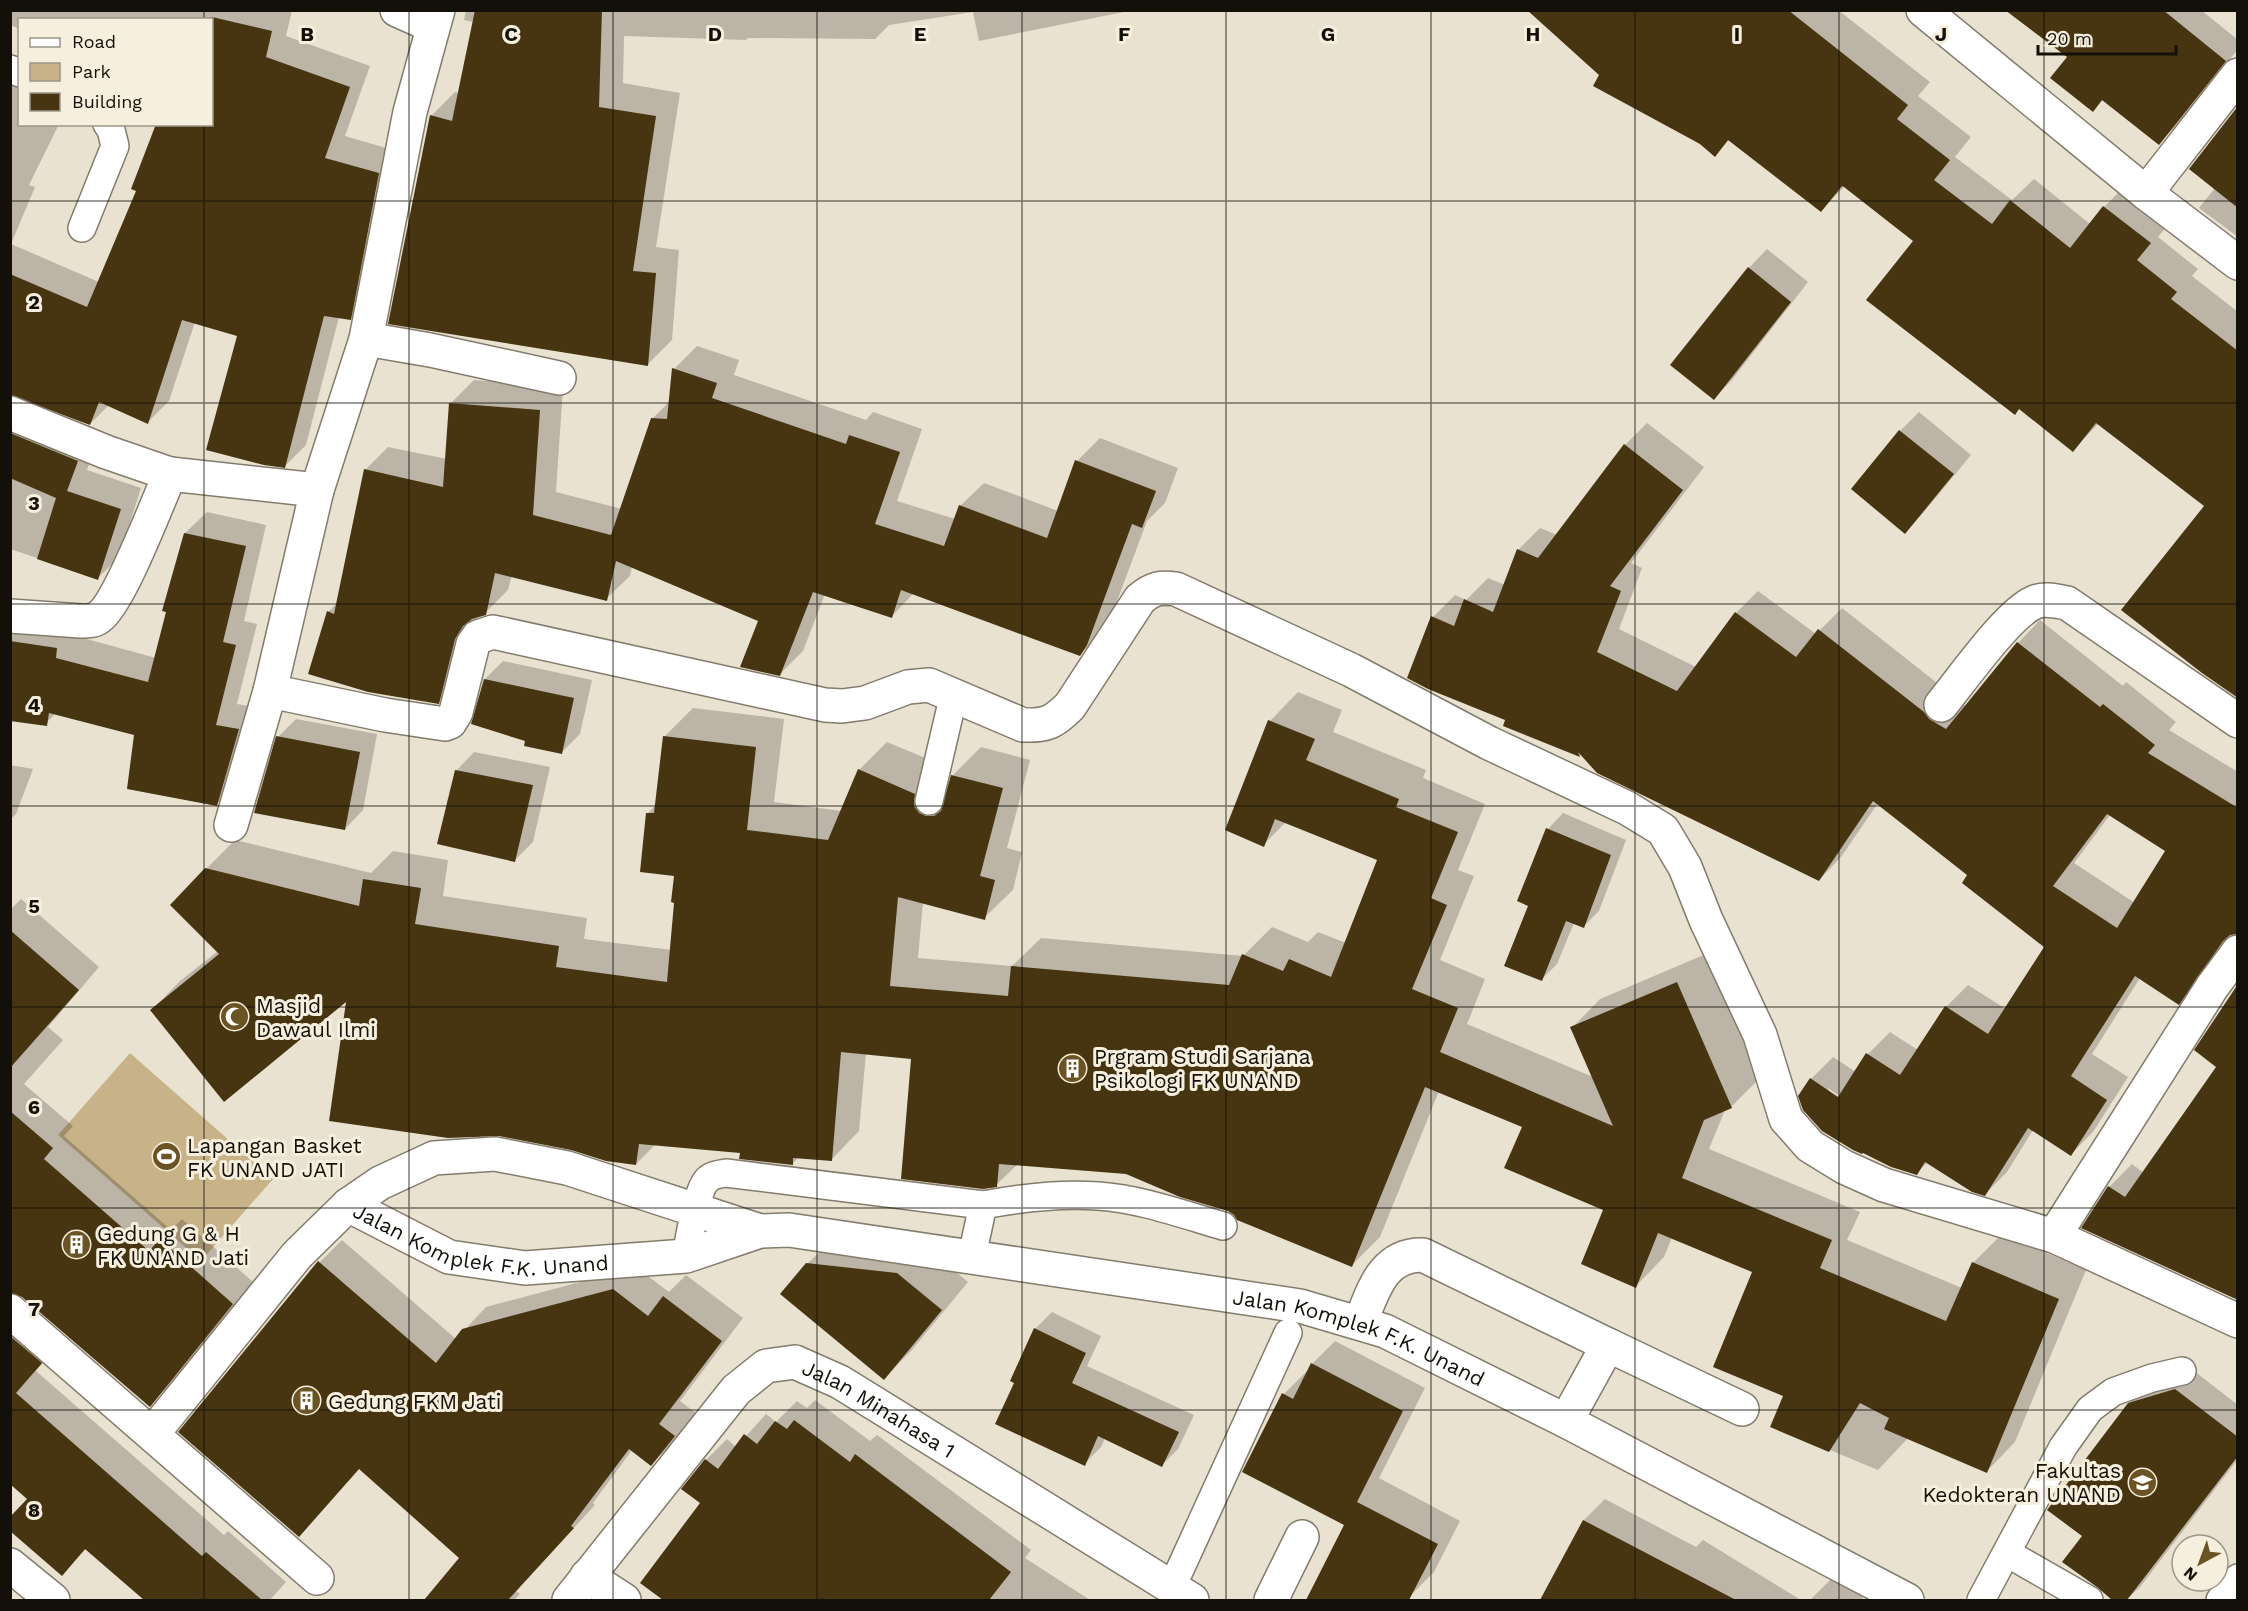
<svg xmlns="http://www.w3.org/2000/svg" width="2248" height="1611" font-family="'Work Sans',sans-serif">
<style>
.green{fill:#c8b389}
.shadow{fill:#0003;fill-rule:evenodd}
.building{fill:#463510;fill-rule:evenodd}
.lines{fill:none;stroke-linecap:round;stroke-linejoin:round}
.lane-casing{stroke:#837b6c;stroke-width:30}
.street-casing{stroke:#837b6c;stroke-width:36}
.lane{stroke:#fff;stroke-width:27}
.street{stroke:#fff;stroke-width:33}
.grid{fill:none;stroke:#13100a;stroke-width:1.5;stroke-opacity:0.55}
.labels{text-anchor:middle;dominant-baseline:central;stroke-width:6;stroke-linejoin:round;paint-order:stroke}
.poi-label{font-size:21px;fill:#13100a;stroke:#f7efde;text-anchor:start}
.street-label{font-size:21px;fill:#13100a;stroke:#f7efde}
.grid-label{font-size:20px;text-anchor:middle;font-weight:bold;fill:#13100a;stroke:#f7efde;stroke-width:6;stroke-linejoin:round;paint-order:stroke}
</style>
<rect width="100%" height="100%" fill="#eae2d1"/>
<path class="green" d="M130,1053L273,1179L201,1261L58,1135Z"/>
<g class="shadow">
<path d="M10,10H292L286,36L370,66L345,136L400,152L371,297L350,318L339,317L306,445L285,466L239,335L195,322L169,401L148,422L109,405L90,424L12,393L17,404L98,439L87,470L141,488L119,557L98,578L10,549V85L14,82L20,84V124H59L29,185L35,187L11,244L99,282L212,124V20H20V29L10,25Z"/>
<path d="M466,10H1134L979,41L973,12L889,25L875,39L748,38L746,40L624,36L623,83L680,93L656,247L679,250L672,340L648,364L431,116L455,92L459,93L474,22L464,20Z"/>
<path d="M1560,10H1838L1930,82L1918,96L1971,137L1955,157L2012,200L2034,179L2090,224L2104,207L2127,184L2172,220L2158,237L2198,269L2192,276L2238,312V696L2206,506L2099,423L2073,450L1915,241L1845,186L1821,210L1730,139L1715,155L1601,75Z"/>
<path d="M2007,10H2201L2238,40V49L2176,126L2159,143L2104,99L2093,110L2069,56Z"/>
<path d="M2238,109V237L2199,208L2215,188Z"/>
<path d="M1767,249L1808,282L1732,380L1714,398L1749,268Z"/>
<path d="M697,346L739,360L734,375L866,420L873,412L922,429L897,501L955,519L960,506L984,483L1058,511L1077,461L1100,438L1178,468L1165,503L1147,521L1110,620L1103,631L1080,655L914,593L892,616L825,594L803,651L780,674L760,620L632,566L630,576L606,599L512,575L508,590L485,613L477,616L461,679L438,702L328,612L337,603L365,470L388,447L447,459L450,404L474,380L563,387L556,492L622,509L652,419L670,401L674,369Z"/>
<path d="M1919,412L1971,455L1923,513L1905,532L1853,489L1900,431Z"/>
<path d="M1647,423L1704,467L1631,563L1642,568L1619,629L1696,667L1736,613L1758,591L1816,634L1842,608L1946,690L1951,697L1966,706L2018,643L2040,620L2123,686L2126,682L2176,722L2169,730L2238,772V932L2234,933L2201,981L2178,1003L2140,978L2092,1054L2128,1077L2093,1132L2071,1154L2033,1130L2007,1172L1985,1194L1928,1162L1916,1173L1811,1079L1833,1057L1856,1072L1868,1054L1890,1032L1918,1050L1946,1007L1968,985L2006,1009L2046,947L1970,875L1878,803L1841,857L1819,880L1582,754L1580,755L1505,725L1507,719L1433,617L1455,595L1466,600L1488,578L1505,585L1518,550L1540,528L1557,535L1625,445ZM2110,815L2167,850L2135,903L2074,863ZM1828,1088L1845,1100L1844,1102L1830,1094Z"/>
<path d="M207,512L266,525L244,621L257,624L237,704L260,708L238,783L216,804L136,734L56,713L47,722L10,715V618L156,658L185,533Z"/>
<path d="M503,661L592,680L580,734L562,752L527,740L485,679Z"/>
<path d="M1298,692L1342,710L1333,732L1426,770L1423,778L1485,804L1458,870L1474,876L1440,960L1485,979L1467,1024L1593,1077L1572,1028L1600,999L1706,954L1759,1079L1731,1107L1725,1110L1709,1149L1860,1212L1847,1240L1962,1288L1973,1263L2002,1234L2086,1270L2015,1442L1987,1471L1908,1438L1878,1470L1772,1426L1784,1395L1754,1272L1672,1237L1664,1257L1636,1286L1605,1209L1524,1126L1439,1091L1380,1237L1351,1266L1228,1210L1126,1173L1018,1164L996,1185L912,1057L866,1053L859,1131L831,1160L799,1157L792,1164L742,1152L656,1144L636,1164L348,999L152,1010L180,981L218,951L206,869L235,840L371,873L393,851L448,860L443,896L587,918L584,939L672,950L676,902L675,874L648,813L656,805L665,736L693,708L784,719L774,802L842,811L859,770L887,742L942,765V777L950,786L953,775L981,747L1030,760L1007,848L1022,852L1013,890L984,918L923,902L918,958L1012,966L1041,938L1243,956L1272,927L1308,942L1318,932L1346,943L1379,860L1286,822L1263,845L1227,830L1270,721Z"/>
<path d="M296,719L377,734L363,810L345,829L278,737Z"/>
<path d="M474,752L550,767L533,842L515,860L456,771Z"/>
<path d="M10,765L33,769L16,814L10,820Z"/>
<path d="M1563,813L1626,840L1599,911L1583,927L1574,923L1557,964L1542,979L1530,905L1548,829Z"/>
<path d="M21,899L99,967L48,1027L63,1040L24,1084L73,1126L64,1136L171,1230L182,1219L253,1282L171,1384L149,1405L23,1296L13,1291V1296L62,1341L36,1371L224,1535L228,1531L286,1582L270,1600H153L127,1578L86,1549L62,1574L29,1499L10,1482V910Z"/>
<path d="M2218,1067L2238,1298L2084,1227L2109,1187L2132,1164L2144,1173Z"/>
<path d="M835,1237L925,1246L968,1282L911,1351L884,1378L807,1264Z"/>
<path d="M342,1240L456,1339L486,1307L636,1267L669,1292L686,1275L743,1318L680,1401L696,1413L674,1442L651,1464L632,1450L593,1503L595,1505L516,1591L520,1594L514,1600H426L461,1558L360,1468L299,1535L180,1432L320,1262Z"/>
<path d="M1052,1312L1101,1336L1087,1366L1194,1415L1178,1449L1162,1465L1105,1438L1101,1447L1084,1464L1016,1382L1035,1329Z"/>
<path d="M1335,1341L1425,1388L1379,1478L1460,1521L1434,1572L1411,1595L1409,1594L1405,1600H1307L1346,1524L1244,1471L1284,1394L1307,1371L1308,1372L1312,1364Z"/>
<path d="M2194,1371L2238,1405V1459L2140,1587L2126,1600H2116L2098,1586L2084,1536L2129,1404L2148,1385Z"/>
<path d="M815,1400L870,1441L877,1435L1031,1550L1025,1558L1090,1600H666L642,1583L702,1503L706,1460L727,1439L736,1447L766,1414L776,1422L797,1401L807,1408Z"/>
<path d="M1605,1499L1696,1547L1703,1540L1801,1600H1542L1584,1520Z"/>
<path d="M1831,1579L1864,1594L1862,1598L1865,1600H1810Z"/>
</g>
<g class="building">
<path d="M475,10H602L599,107L656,116L633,271L656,273L648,366L388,324L430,115L452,121Z"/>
<path d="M1527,10H1788L1908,105L1897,119L1950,160L1934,180L1992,224L2010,200L2070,248L2103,206L2151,243L2137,260L2177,292L2171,299L2238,351V698L2202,673L2121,610L2204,506L2096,423L2073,452L2019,409L2015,415L1866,300L1913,241L1844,187L1842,186L1821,212L1728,140L1715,157L1700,144L1593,86L1599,75Z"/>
<path d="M2005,10H2163L2226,61L2159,145L2102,100L2093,112L2050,78L2067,57Z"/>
<path d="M212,17L272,31L266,57L350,87L325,158L379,173L351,320L324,316L285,468L264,465L206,450L237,336L182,320L148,424L99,402L90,425L10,395V274L87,307L136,191L131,189L156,124H212Z"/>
<path d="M2238,106V208L2189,169Z"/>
<path d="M1748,267L1791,302L1714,400L1670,365Z"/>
<path d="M672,368L717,383L712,398L846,444L849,435L900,452L875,524L944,546L959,505L1047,538L1075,460L1156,491L1142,528L1132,524L1087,645L1080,656L901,590L892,618L813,592L780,676L740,667L758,621L616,561L607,601L495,573L486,615L472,619L463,626L455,639L439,704L368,692L308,674L327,611L334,614L364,469L443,487L449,403L540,410L533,515L611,535L651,418L667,419Z"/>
<path d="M1899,430L1954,474L1905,534L1851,489Z"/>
<path d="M10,433L78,461L67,491L121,509L98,580L37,559L56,498L10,478Z"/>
<path d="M1624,444L1683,490L1610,586L1621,591L1597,652L1677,691L1735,612L1796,657L1818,629L1924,712L1929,719L1946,729L2017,642L2100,707L2103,704L2155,745L2148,753L2238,808V934L2230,935L2223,941L2179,1005L2135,976L2071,1076L2107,1100L2071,1156L2028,1128L1985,1196L1972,1192L1925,1162L1917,1175L1891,1167L1863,1153L1862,1154L1853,1150L1822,1131L1803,1110L1798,1096L1810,1078L1838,1097L1866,1053L1900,1075L1945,1006L1988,1034L2044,947L1962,883L1967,875L1873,801L1819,881L1597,773L1578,752L1580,757L1503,726L1505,720L1428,689L1407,678L1431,616L1454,626L1464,599L1493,612L1517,549L1538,558ZM2107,814L2165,851L2117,928L2053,886Z"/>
<path d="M184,533L246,546L223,642L236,645L216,725L239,729L217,806L127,789L134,735L49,713L47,726L10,721V641L57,648L56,658L148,682L166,612L162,611Z"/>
<path d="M484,679L574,698L562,754L524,746L525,741L471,724Z"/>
<path d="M1268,720L1315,739L1306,760L1399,799L1396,807L1458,832L1431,898L1447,905L1412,989L1458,1008L1440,1052L1613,1126L1570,1027L1677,982L1732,1108L1704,1120L1682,1178L1832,1240L1820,1268L1946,1321L1972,1262L2059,1299L1987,1473L1884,1429L1889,1418L1860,1403L1829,1452L1770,1427L1783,1396L1713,1367L1752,1272L1658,1233L1636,1288L1581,1264L1603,1210L1504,1168L1522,1127L1425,1087L1352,1267L1237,1220L1234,1215L1228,1211L1180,1197L1126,1174L999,1164L997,1187L983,1189L901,1179L911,1059L841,1052L832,1161L793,1158V1165L739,1159L740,1153L639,1144L636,1165L606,1161L571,1150L499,1136L448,1138L329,1121L346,1002L224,1102L150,1010L219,954L170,905L205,868L359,906L363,879L421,888L415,924L559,946L556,967L667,982L674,903L671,902L674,876L640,872L646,813H654L663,736L756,747L747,830L828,840L858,769L915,794L914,806L919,813L926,816H934L941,811L951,775L1003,788L980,876L995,880L985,920L898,897L890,986L1008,996L1011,966L1229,985L1242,954L1283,971L1289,959L1331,977L1377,860L1275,819L1264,847L1225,830Z"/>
<path d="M276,736L360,752L345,830L254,813Z"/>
<path d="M455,770L533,785L515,862L437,844Z"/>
<path d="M1546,828L1611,855L1584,928L1566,921L1542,981L1504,966L1528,906L1517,901Z"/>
<path d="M10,930L79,990L10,1068Z"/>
<path d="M2238,984V1300L2081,1228L2108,1186L2125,1197L2216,1067L2194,1050Z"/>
<path d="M10,1111L53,1148L44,1159L149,1251L160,1239L233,1304L150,1407L22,1297L10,1293Z"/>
<path d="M318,1261L436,1363L462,1329L613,1289L648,1316L663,1296L722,1341L659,1424L675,1436L651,1466L629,1449L571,1526L574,1528L508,1600H424L459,1558L359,1469L299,1537L178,1432Z"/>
<path d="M806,1263L897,1273L942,1310L884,1380L780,1294Z"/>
<path d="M1034,1328L1086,1353L1072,1383L1179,1432L1162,1467L1098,1436L1085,1466L995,1424L1014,1383L1010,1381Z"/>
<path d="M10,1336L42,1363L16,1393L202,1556L206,1552L262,1600H144L85,1549L62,1576L10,1531V1517L27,1499L10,1484Z"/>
<path d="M1311,1363L1403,1411L1357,1502L1438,1544L1409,1600H1306L1344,1525L1242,1472L1282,1393L1293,1399Z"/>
<path d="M2175,1389L2238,1437V1456L2127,1600H2112L2097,1587L2062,1562L2082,1536L2047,1510L2128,1403Z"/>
<path d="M794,1420L850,1462L855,1454L1011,1572L989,1600H663L640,1583L700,1503L681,1489L705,1459L718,1469L744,1434L757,1444L775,1421L787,1429Z"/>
<path d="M1583,1520L1736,1600H1540Z"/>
</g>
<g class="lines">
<defs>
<g id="lane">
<path d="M10,69L20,73"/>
<path d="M82,228L115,146L111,130L107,124"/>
<path d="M929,801L954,694"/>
<path d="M686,1256C689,1240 697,1188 708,1179C712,1175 720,1174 726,1173L983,1205"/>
<path d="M972,1256L983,1205C1020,1198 1059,1193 1098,1196C1141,1199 1182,1214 1223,1226"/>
<path d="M2007,1553L2089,1600"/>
<path d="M1172,1587L1288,1333"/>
<path d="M1981,1600L2063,1447L2090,1409L2113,1392L2152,1378L2182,1371"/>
<path d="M2220,1600L2238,1578"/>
</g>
<g id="street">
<path d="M397,10L433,26"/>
<path d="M1923,10L2146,193L2238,263"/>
<path d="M2146,193L2238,75"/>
<path d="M366,339L430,350L559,378"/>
<path d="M10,413L106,452L170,474"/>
<path d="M10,616L81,621C88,621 94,621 99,617C119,604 158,501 170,474L317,490"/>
<path d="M270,691L385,715L445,724L450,722L456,712L473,644L478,637L493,632L825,705L842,706L865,703L908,687L929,685L1023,725C1047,726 1054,722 1070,706L1140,599C1153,588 1160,587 1176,589L1351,670L1489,743L1627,808L1663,830L1685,867L1706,920L1760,1035L1786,1119L1810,1146L1844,1167L1884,1185L2054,1236L2238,1321"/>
<path d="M1941,705C1961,681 2008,613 2035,602C2045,598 2056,601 2067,603L2238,721"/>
<path d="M231,825L270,691L317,490L366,339L410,112L438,10"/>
<path id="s1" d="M348,1205L449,1257L525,1268L686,1256L760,1231L789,1230L1300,1306L1385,1331L1566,1421L1907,1600"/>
<path d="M2054,1236L2212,987L2238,952"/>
<path d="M10,1311L317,1578"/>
<path d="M1360,1323C1373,1292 1382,1254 1423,1255L1608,1345L1566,1421"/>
<path d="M1608,1345L1742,1409"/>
<path d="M153,1433L297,1255L348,1205L380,1183L434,1158L495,1154L567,1168L760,1231"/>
<path d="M10,1565L53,1600"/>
<path d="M587,1576L624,1600"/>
<path id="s2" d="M569,1600L736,1390L766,1366L795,1362L840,1382L1192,1600"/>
<path d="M1271,1600L1302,1537"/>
</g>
</defs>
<use href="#lane" class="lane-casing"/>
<use href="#street" class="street-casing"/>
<use href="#lane" class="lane"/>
<use href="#street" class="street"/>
</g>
<path class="grid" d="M204,10V20M409,10V1600M613,10V1600M817,10V1600M1022,10V1600M1226,10V1600M1431,10V1600M1635,10V1600M1839,10V1600M2044,10V1600M204,124V1600M10,201H2238M10,403H2238M10,604H2238M10,806H2238M10,1007H2238M10,1208H2238M10,1410H2238"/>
<defs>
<symbol id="mosque-disc" viewBox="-11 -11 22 22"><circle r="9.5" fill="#6a5424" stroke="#f7efde"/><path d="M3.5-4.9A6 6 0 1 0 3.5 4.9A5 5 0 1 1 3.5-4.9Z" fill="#fff"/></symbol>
<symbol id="building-disc" viewBox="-11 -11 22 22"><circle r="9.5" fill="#6a5424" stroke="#f7efde"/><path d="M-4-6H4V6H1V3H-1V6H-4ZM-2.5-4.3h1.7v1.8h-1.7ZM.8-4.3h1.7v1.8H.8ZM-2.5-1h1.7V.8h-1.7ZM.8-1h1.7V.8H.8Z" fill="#fff"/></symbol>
<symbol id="stadium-disc" viewBox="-11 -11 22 22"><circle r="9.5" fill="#6a5424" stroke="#f7efde"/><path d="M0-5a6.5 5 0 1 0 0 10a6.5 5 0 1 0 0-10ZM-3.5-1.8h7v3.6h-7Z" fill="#fff"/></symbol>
<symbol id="university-disc" viewBox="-11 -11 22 22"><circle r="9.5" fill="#6a5424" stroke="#f7efde"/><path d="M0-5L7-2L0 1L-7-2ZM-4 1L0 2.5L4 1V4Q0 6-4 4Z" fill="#fff"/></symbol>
</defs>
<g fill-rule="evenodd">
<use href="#mosque-disc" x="218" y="1000" width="33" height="33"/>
<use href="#building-disc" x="1056" y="1052" width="33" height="33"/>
<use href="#stadium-disc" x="150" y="1140" width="33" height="33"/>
<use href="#building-disc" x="60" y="1228" width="33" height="33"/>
<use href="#building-disc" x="290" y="1384" width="33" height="33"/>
<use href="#university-disc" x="2126" y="1466" width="33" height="33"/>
</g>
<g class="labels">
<g class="poi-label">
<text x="256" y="1005">Masjid<tspan x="256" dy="24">Dawaul Ilmi</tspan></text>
<text x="1094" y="1056">Prgram Studi Sarjana<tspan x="1094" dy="24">Psikologi FK UNAND</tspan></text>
<text x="187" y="1145">Lapangan Basket<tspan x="187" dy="24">FK UNAND JATI</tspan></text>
<text x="97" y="1233">Gedung G &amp; H<tspan x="97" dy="24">FK UNAND Jati</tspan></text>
<text x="328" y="1401">Gedung FKM Jati</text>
<text x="2121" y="1470" text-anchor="end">Fakultas<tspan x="2121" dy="24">Kedokteran UNAND</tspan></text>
</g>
<g class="street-label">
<text stroke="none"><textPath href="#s1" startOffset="141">Jalan Komplek F.K. Unand</textPath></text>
<text stroke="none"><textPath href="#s1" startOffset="1041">Jalan Komplek F.K. Unand</textPath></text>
<text stroke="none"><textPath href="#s2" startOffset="432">Jalan Minahasa 1</textPath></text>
</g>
</g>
<g class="grid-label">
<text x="307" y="41">B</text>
<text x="511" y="41">C</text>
<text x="715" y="41">D</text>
<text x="920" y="41">E</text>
<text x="1124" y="41">F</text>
<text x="1328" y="41">G</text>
<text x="1533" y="41">H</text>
<text x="1737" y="41">I</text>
<text x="1941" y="41">J</text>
<text x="34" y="309">2</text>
<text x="34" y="510">3</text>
<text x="34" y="712">4</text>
<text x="34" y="913">5</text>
<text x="34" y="1114">6</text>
<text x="34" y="1316">7</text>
<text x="34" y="1517">8</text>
</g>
<rect width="2248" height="1611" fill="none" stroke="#13100a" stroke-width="24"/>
<rect x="18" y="18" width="195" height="108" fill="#f7efde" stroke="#9c9689" stroke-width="1.5"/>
<rect x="30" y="38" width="30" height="9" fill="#ffffff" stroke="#9c9689" stroke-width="1.5"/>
<text x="72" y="48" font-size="18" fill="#13100a">Road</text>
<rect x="30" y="63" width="30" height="18" fill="#c8b389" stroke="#9c9689" stroke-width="1.5"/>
<text x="72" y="78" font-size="18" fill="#13100a">Park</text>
<rect x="30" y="93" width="30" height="18" fill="#463510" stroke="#9c9689" stroke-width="1.5"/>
<text x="72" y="108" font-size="18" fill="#13100a">Building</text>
<g transform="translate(2200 1563) rotate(221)"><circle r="28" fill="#f7efde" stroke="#9c9689" stroke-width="1.5"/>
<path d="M0-4.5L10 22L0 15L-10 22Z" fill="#6a5424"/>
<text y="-9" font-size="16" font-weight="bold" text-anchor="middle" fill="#13100a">N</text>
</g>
<path d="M2038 45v9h138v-9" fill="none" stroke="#13100a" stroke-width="3"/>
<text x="2047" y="45" font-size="18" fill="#13100a" stroke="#f7efde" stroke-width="4.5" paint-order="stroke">20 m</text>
</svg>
